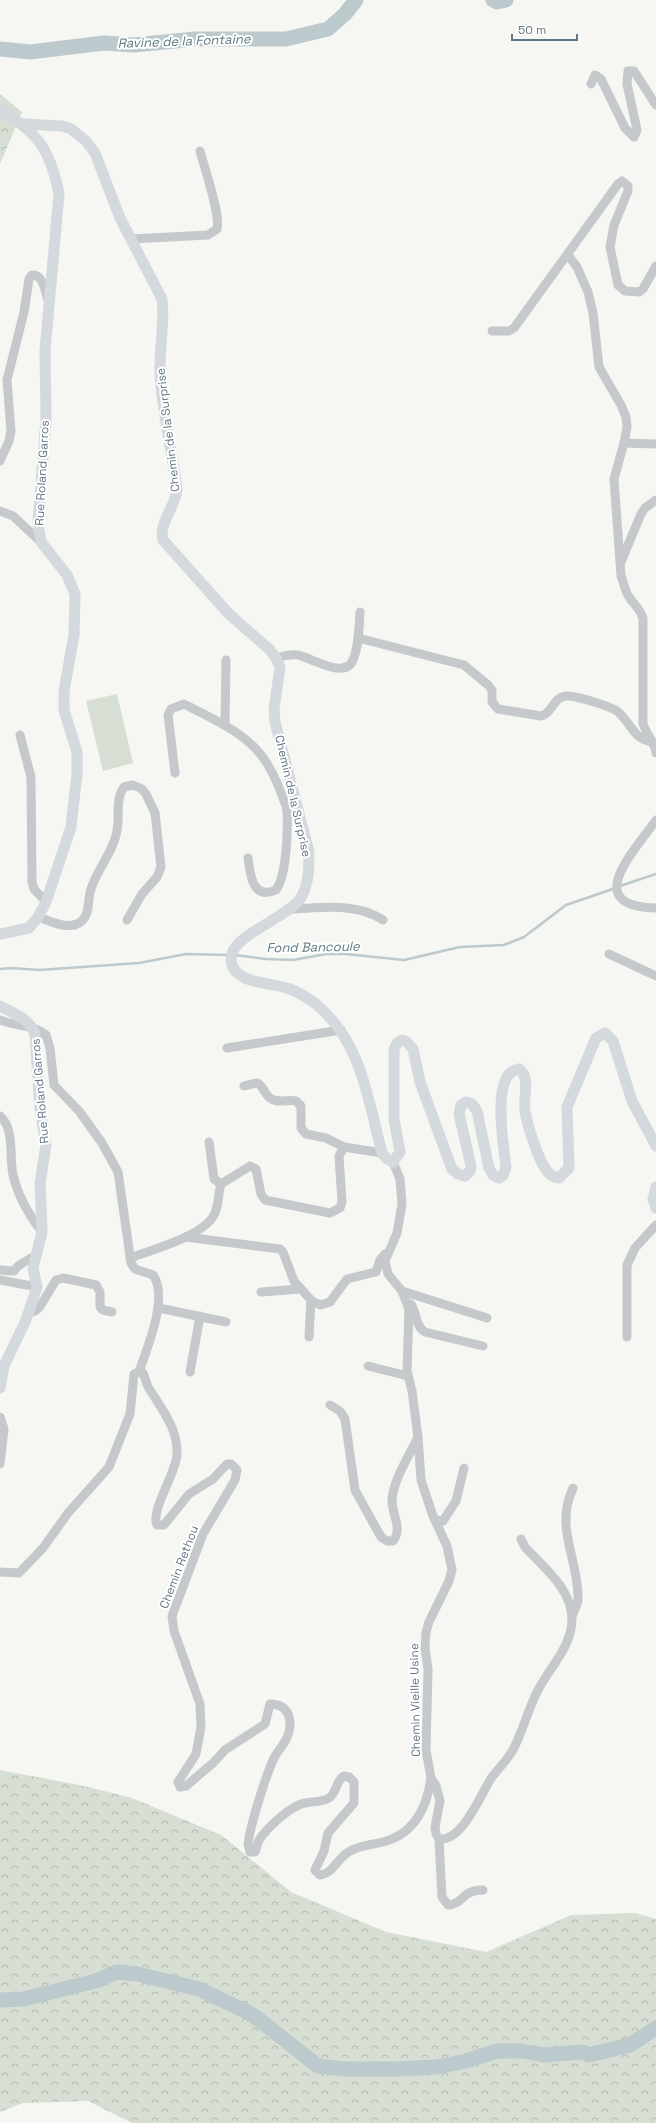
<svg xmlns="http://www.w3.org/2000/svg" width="656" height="2123" font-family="'Space Grotesk',sans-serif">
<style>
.forest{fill:url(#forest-crowns)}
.garden{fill:#d7ded3}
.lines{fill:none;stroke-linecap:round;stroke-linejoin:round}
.stream{stroke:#bcc9cd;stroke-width:2.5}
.river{stroke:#bcc9cd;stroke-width:15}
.minor{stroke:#c5c9cc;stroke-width:9}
.major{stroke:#d4d9dd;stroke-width:11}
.labels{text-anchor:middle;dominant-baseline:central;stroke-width:4;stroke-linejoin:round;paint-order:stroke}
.street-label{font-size:12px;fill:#637685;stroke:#fff}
.water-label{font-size:13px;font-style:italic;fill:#5f7982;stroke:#fff}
</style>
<defs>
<pattern id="forest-crowns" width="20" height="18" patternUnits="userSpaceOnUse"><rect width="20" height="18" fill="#d7ded3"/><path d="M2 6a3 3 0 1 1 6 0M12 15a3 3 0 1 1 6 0" fill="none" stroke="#b2b9b1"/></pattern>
</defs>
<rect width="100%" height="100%" fill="#f6f6f2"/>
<g class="forest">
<path d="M0,94L22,112L0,164Z"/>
<path d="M0,1770L84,1786L132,1798L221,1835L291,1892L386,1932L486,1952L571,1915L635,1913L656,1919V2123H132L88,2101L23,2103L0,2112Z"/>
</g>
<path class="garden" d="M117,694L133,763L103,771L86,701Z"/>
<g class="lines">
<g class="stream">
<path d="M620,886L656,874"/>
<path d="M235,955L266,959L293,960L326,954H346L404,960L460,947L504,945L524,937L566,905L616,888"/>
<path d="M0,969L11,968L39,970L139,963L186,954L228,955"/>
</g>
<g class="river">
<path d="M493,0L497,2L506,0"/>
<path d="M0,49L30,52L104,43L134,45L195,39H286L328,29L345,14L356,0"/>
<path d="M0,2000L23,1999L96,1981L117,1972L137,1974L199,1989L253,2015L318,2066L343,2069H398L436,2067L466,2061L497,2051H523L544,2055L582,2052L589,2055L630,2045L656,2028"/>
</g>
<g class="minor">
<path d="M591,84L595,75L601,79L625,128L634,137L637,130L627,84L628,71H634L656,105"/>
<path d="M131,239L208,235L217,229C221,215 204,167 200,151"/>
<path d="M568,255L577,267L588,292L593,313L599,367L621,405L626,417L627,427L624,443L614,479L621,576C624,583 625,591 629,597C634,605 641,609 643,619V723C646,735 655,742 656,753"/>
<path d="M492,331H509L514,328L618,184L622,181L628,186V191L614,225L610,247L618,285L625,291L639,292L643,289L656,266"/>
<path d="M624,443L656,444"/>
<path d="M0,461L9,441L11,431L7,380L24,312L29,279L32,275C43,274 45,291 48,300"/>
<path d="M0,511L13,516L41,542"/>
<path d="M621,562L641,514L645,508L656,500"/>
<path d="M358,638L464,665L488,685L492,690V702L498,709L541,716C552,714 553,697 566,696C575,695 609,706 617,711C630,721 634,741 653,742"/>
<path d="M276,658C283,656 291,654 298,655C312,658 345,680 353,660C359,646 359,627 360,612"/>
<path d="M225,724L226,660"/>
<path d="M20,735L31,777L32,882L34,889L46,902"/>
<path d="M175,773L168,715L171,709L184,704C215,720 252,735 269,767C277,780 282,795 287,809L297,807"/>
<path d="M656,820C634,852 580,906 656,908"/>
<path d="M248,858C250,873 252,901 276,890C287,875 288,828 287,809"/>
<path d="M291,909C322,908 356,902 383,920"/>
<path d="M38,917C50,921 67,930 79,923C91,916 87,900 91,889C97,869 113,853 117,831C120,817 115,799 124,787L133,785L142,789L146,794L155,813L161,867L157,877L142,894L127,920"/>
<path d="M609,954L656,976"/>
<path d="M0,1020C15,1026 34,1025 46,1035L50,1048L54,1085L79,1111L102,1143L118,1172L131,1263L135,1269L153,1275C169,1297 147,1348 139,1372"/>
<path d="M227,1048L341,1030"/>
<path d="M244,1086L257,1083C264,1086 264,1094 270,1098C277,1104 288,1099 296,1101L301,1106V1128L306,1134L326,1138L344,1147"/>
<path d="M0,1116C15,1129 9,1156 13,1175C18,1196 28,1214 42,1232"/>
<path d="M209,1142L214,1179L221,1184"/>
<path d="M393,1162L400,1179L402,1204L397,1233L385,1261L388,1274L402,1291L409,1309L407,1371L412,1391L418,1437L421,1480L433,1516L447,1546L452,1570L449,1581L429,1622L426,1632L425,1648L428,1669L426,1750L431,1778L436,1786L440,1801L435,1827L436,1834L439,1839C463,1842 481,1793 492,1777C500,1767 508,1759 514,1748C523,1730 528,1710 537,1692C549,1668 572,1647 572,1619C572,1589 544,1568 525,1547L521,1539"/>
<path d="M186,1237L280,1249L283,1252L294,1281L311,1300L316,1303L321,1305L330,1302L347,1279L376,1272L380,1260L385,1254"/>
<path d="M130,1258C152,1250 203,1236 214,1215C219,1206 218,1194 221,1184L250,1166L256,1169L261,1194L265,1200L330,1213L340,1208L342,1202L339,1156L344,1147L382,1153"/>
<path d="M0,1270L14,1271L18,1266L36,1255"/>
<path d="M0,1280L37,1287"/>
<path d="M402,1291L487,1318"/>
<path d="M261,1292L300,1289"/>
<path d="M411,1304C417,1313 415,1326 425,1332L483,1346"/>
<path d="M159,1308L226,1322"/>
<path d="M30,1312L35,1311L39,1308L56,1280L63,1278L96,1285L100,1292V1307L103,1310L112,1312"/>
<path d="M309,1337L311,1300"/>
<path d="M627,1337V1265L635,1248L656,1225"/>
<path d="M368,1366L408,1376"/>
<path d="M190,1372L200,1316"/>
<path d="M330,1405L340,1411L345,1419L355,1490L381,1537L387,1541H393C403,1528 392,1515 392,1501C393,1480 408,1458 417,1439"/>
<path d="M0,1417L4,1429L0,1464"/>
<path d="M436,1520L443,1521L456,1501L464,1468"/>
<path d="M0,1572L19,1573L43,1548L68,1513L109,1467L130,1414L134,1374L139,1372L143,1373C146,1379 146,1385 150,1390C163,1411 178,1429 177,1455C176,1473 150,1511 157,1525H164L189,1494L213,1479L227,1464H231L237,1470L235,1480L203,1534L172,1616L174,1631L200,1704L201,1727L196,1754L178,1782L180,1787L186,1786L213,1763L225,1750L265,1724L270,1704C284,1704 290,1712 290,1725C290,1739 280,1747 274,1758C266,1775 250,1826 248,1844L250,1852H255C257,1848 257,1844 259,1840C267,1828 290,1806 305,1803C313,1801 321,1803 329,1798C338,1792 335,1781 344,1776L349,1777L354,1782V1803L328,1833L324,1851L315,1870L320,1875C333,1874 338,1857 350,1851C361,1845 371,1845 383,1842C415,1834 427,1807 431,1778"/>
<path d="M572,1616C574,1611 578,1604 578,1599C579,1559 554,1529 573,1488"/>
<path d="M439,1839L442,1897L448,1905C464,1904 461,1890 483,1890"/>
</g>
<g class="major">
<path d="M0,109C38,134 50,148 59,194L45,350L46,419L38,522L41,542L67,575L75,594L74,635L64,691V710L77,752V774L71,827L46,902L38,917L29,928L0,934"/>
<path d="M23,124L62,126L71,129L86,141L95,153L120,218L162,299C165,324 159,348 160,373C162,412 172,450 177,489C176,506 158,524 163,540L229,614L270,650L276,658L280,667L274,709L275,722L309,852C309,867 309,886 300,899C285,919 231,936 231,958C231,985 272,982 290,989C300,993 308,998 316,1004C362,1042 368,1100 382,1153L387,1159L393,1162L400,1152L394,1119V1049L397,1043L402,1040L407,1042L413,1049L420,1082L452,1169L458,1174L465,1176L470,1171L471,1166L459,1114L461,1105L466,1102L472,1104L477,1111L489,1168L493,1175L499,1178L503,1175L506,1167C504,1148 490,1072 519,1069C531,1078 523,1096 525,1110C526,1122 538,1158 545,1168C548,1174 553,1177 559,1178L569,1168L567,1107L596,1038L605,1033L613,1041L632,1101L656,1146"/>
<path d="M0,1006C13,1013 30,1019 35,1034L40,1109L46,1145L40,1183L42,1232L33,1268L37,1287L26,1320L4,1366L0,1388"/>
<path d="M656,1187L653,1199L656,1208"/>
</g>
</g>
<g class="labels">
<g class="street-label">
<text transform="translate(168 430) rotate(-97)">Chemin de la Surprise</text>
<text transform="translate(42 473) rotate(-87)">Rue Roland Garros</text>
<text transform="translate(293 796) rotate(77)">Chemin de la Surprise</text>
<text transform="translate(40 1091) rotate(-95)">Rue Roland Garros</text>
<text transform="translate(179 1567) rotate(-69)">Chemin Rethou</text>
<text transform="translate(415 1700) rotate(-91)">Chemin Vieille Usine</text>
</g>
<g class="water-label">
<text transform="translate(184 41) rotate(-2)">Ravine de la Fontaine</text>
<text transform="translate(313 947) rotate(-1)">Fond Bancoule</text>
</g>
</g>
<path d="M512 34v6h65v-6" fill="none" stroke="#637685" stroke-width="2"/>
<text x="518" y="34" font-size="12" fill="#637685" stroke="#ffffff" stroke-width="3" paint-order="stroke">50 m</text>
</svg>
